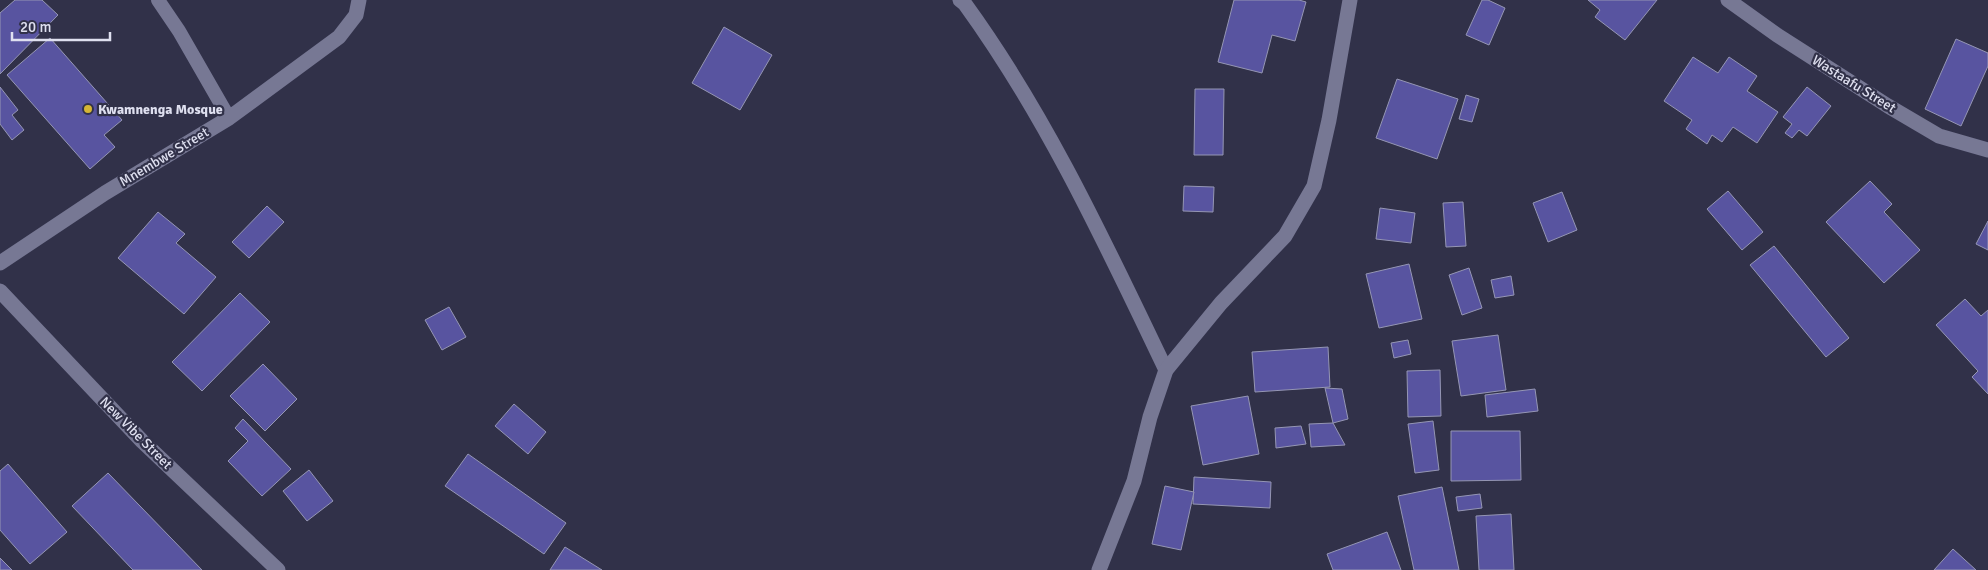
<svg xmlns="http://www.w3.org/2000/svg" width="1988" height="570" font-family="Signika,sans-serif">
<style>
.building{fill:#5854a0;stroke:#9596b4}
.lines{fill:none;stroke-linecap:round;stroke-linejoin:round}
.lane{stroke:#777894;stroke-width:14}
.street{stroke:#777894;stroke-width:15}
.poi-dot{fill:#d5b535;stroke:#313149;stroke-width:2}
.labels{text-anchor:middle;dominant-baseline:central;stroke-width:4.5;stroke-linejoin:round;paint-order:stroke}
.street-label{font-size:14px;fill:#dfe0f0;stroke:#313149}
.poi-label{font-size:14px;font-weight:bold;fill:#dfe0f0;stroke:#313149;text-anchor:start}
</style>
<rect width="100%" height="100%" fill="#313149"/>
<g class="building">
<path d="M15,0H42L58,15L0,74V13Z"/>
<path d="M1234,0H1299L1306,2L1295,41L1272,35L1262,73L1218,62Z"/>
<path d="M1482,0H1488L1505,8L1489,45L1466,35Z"/>
<path d="M1588,0H1657L1625,40L1595,17L1600,10Z"/>
<path d="M724,27L772,55L740,110L692,83Z"/>
<path d="M50,38L122,120L104,135L115,147L90,169L7,75Z"/>
<path d="M1956,39L1988,53V66L1961,126L1925,109Z"/>
<path d="M1693,57L1718,73L1729,57L1757,76L1747,91L1778,112L1757,143L1733,127L1722,142L1712,135L1707,144L1686,129L1692,120L1664,101Z"/>
<path d="M1397,79L1458,99L1437,159L1376,138Z"/>
<path d="M0,87L18,110L12,115L24,130L12,140L0,124Z"/>
<path d="M1807,87L1831,106L1807,136L1799,130L1792,138L1785,133L1792,124L1783,117Z"/>
<path d="M1195,89H1224L1223,155H1194Z"/>
<path d="M1466,95L1479,99L1472,122L1459,119Z"/>
<path d="M1870,181L1892,204L1884,212L1920,250L1884,283L1826,222Z"/>
<path d="M1184,186L1214,187L1213,212L1183,211Z"/>
<path d="M1728,191L1763,232L1742,250L1707,209Z"/>
<path d="M1562,192L1577,230L1548,242L1533,203Z"/>
<path d="M1463,202L1466,246L1446,247L1443,203Z"/>
<path d="M267,206L284,222L249,258L232,242Z"/>
<path d="M1380,208L1415,213L1411,243L1376,239Z"/>
<path d="M158,212L185,234L176,243L216,277L184,314L118,258Z"/>
<path d="M1988,221V250L1976,244Z"/>
<path d="M1774,246L1849,338L1826,357L1750,265Z"/>
<path d="M1409,264L1422,319L1379,328L1366,274Z"/>
<path d="M1469,268L1482,308L1462,315L1449,275Z"/>
<path d="M1511,276L1514,295L1495,298L1491,280Z"/>
<path d="M240,293L270,322L202,391L172,362Z"/>
<path d="M1965,299L1981,316L1988,310V394L1972,377L1978,371L1936,325Z"/>
<path d="M449,307L466,337L442,350L425,320Z"/>
<path d="M1498,335L1506,390L1461,396L1452,341Z"/>
<path d="M1408,340L1411,354L1394,358L1391,343Z"/>
<path d="M1328,347L1330,387L1255,392L1252,352Z"/>
<path d="M263,364L297,399L265,431L230,396Z"/>
<path d="M1440,370L1441,416L1408,417L1407,371Z"/>
<path d="M1325,388L1342,389L1348,419L1333,423Z"/>
<path d="M1535,389L1538,411L1487,417L1485,395Z"/>
<path d="M1248,396L1259,454L1203,465L1191,406Z"/>
<path d="M514,404L546,432L528,454L495,426Z"/>
<path d="M243,419L291,469L262,496L228,461L248,441L235,428Z"/>
<path d="M1433,421L1439,470L1415,473L1408,424Z"/>
<path d="M1333,423L1345,445L1311,447L1309,424Z"/>
<path d="M1301,426L1306,444L1276,448L1275,428Z"/>
<path d="M1451,431H1520L1521,480L1451,481Z"/>
<path d="M468,454L566,523L544,554L445,486Z"/>
<path d="M8,464L67,532L30,564L0,530V471Z"/>
<path d="M309,470L333,501L307,521L283,491Z"/>
<path d="M108,473L202,570H133L72,506Z"/>
<path d="M1194,477L1271,482L1270,508L1193,504Z"/>
<path d="M1165,486L1194,492L1181,550L1152,544Z"/>
<path d="M1442,487L1459,570H1414L1398,496Z"/>
<path d="M1480,494L1482,508L1458,511L1456,497Z"/>
<path d="M1511,514L1514,570H1479L1476,516Z"/>
<path d="M1387,532L1401,570H1333L1327,554Z"/>
<path d="M565,547L602,570H550Z"/>
<path d="M1953,549L1976,570H1934Z"/>
<path d="M0,558L12,570H0Z"/>
</g>
<g class="lines">
<path class="lane" d="M158,0L179,31L229,118"/>
<g class="street">
<path d="M960,0L965,4C1047,117 1106,245 1166,370"/>
<path d="M1728,0L1777,35L1888,106L1939,136L1988,150"/>
<path d="M0,263L105,193L229,118L339,37L356,15L359,0"/>
<path d="M0,291L142,441L278,570"/>
<path d="M1099,570L1134,481L1150,417L1166,370L1221,303L1285,236L1314,186L1329,120L1350,0"/>
</g>
</g>
<circle class="poi-dot" cx="88" cy="109" r="5"/>
<g class="labels">
<g class="street-label">
<text transform="translate(1854 84) rotate(32)">Wastaafu Street</text>
<text transform="translate(164 157) rotate(-31)">Mnembwe Street</text>
<text transform="translate(136 433) rotate(45)">New Vibe Street</text>
</g>
<g class="poi-label">
<text x="98" y="109">Kwamnenga Mosque</text>
</g>
</g>
<path d="M12 32v8h98v-8" fill="none" stroke="#dfe0f0" stroke-width="2.5"/>
<text x="20" y="32" font-size="15" fill="#dfe0f0" stroke="#313149" stroke-width="4" paint-order="stroke">20 m</text>
</svg>
